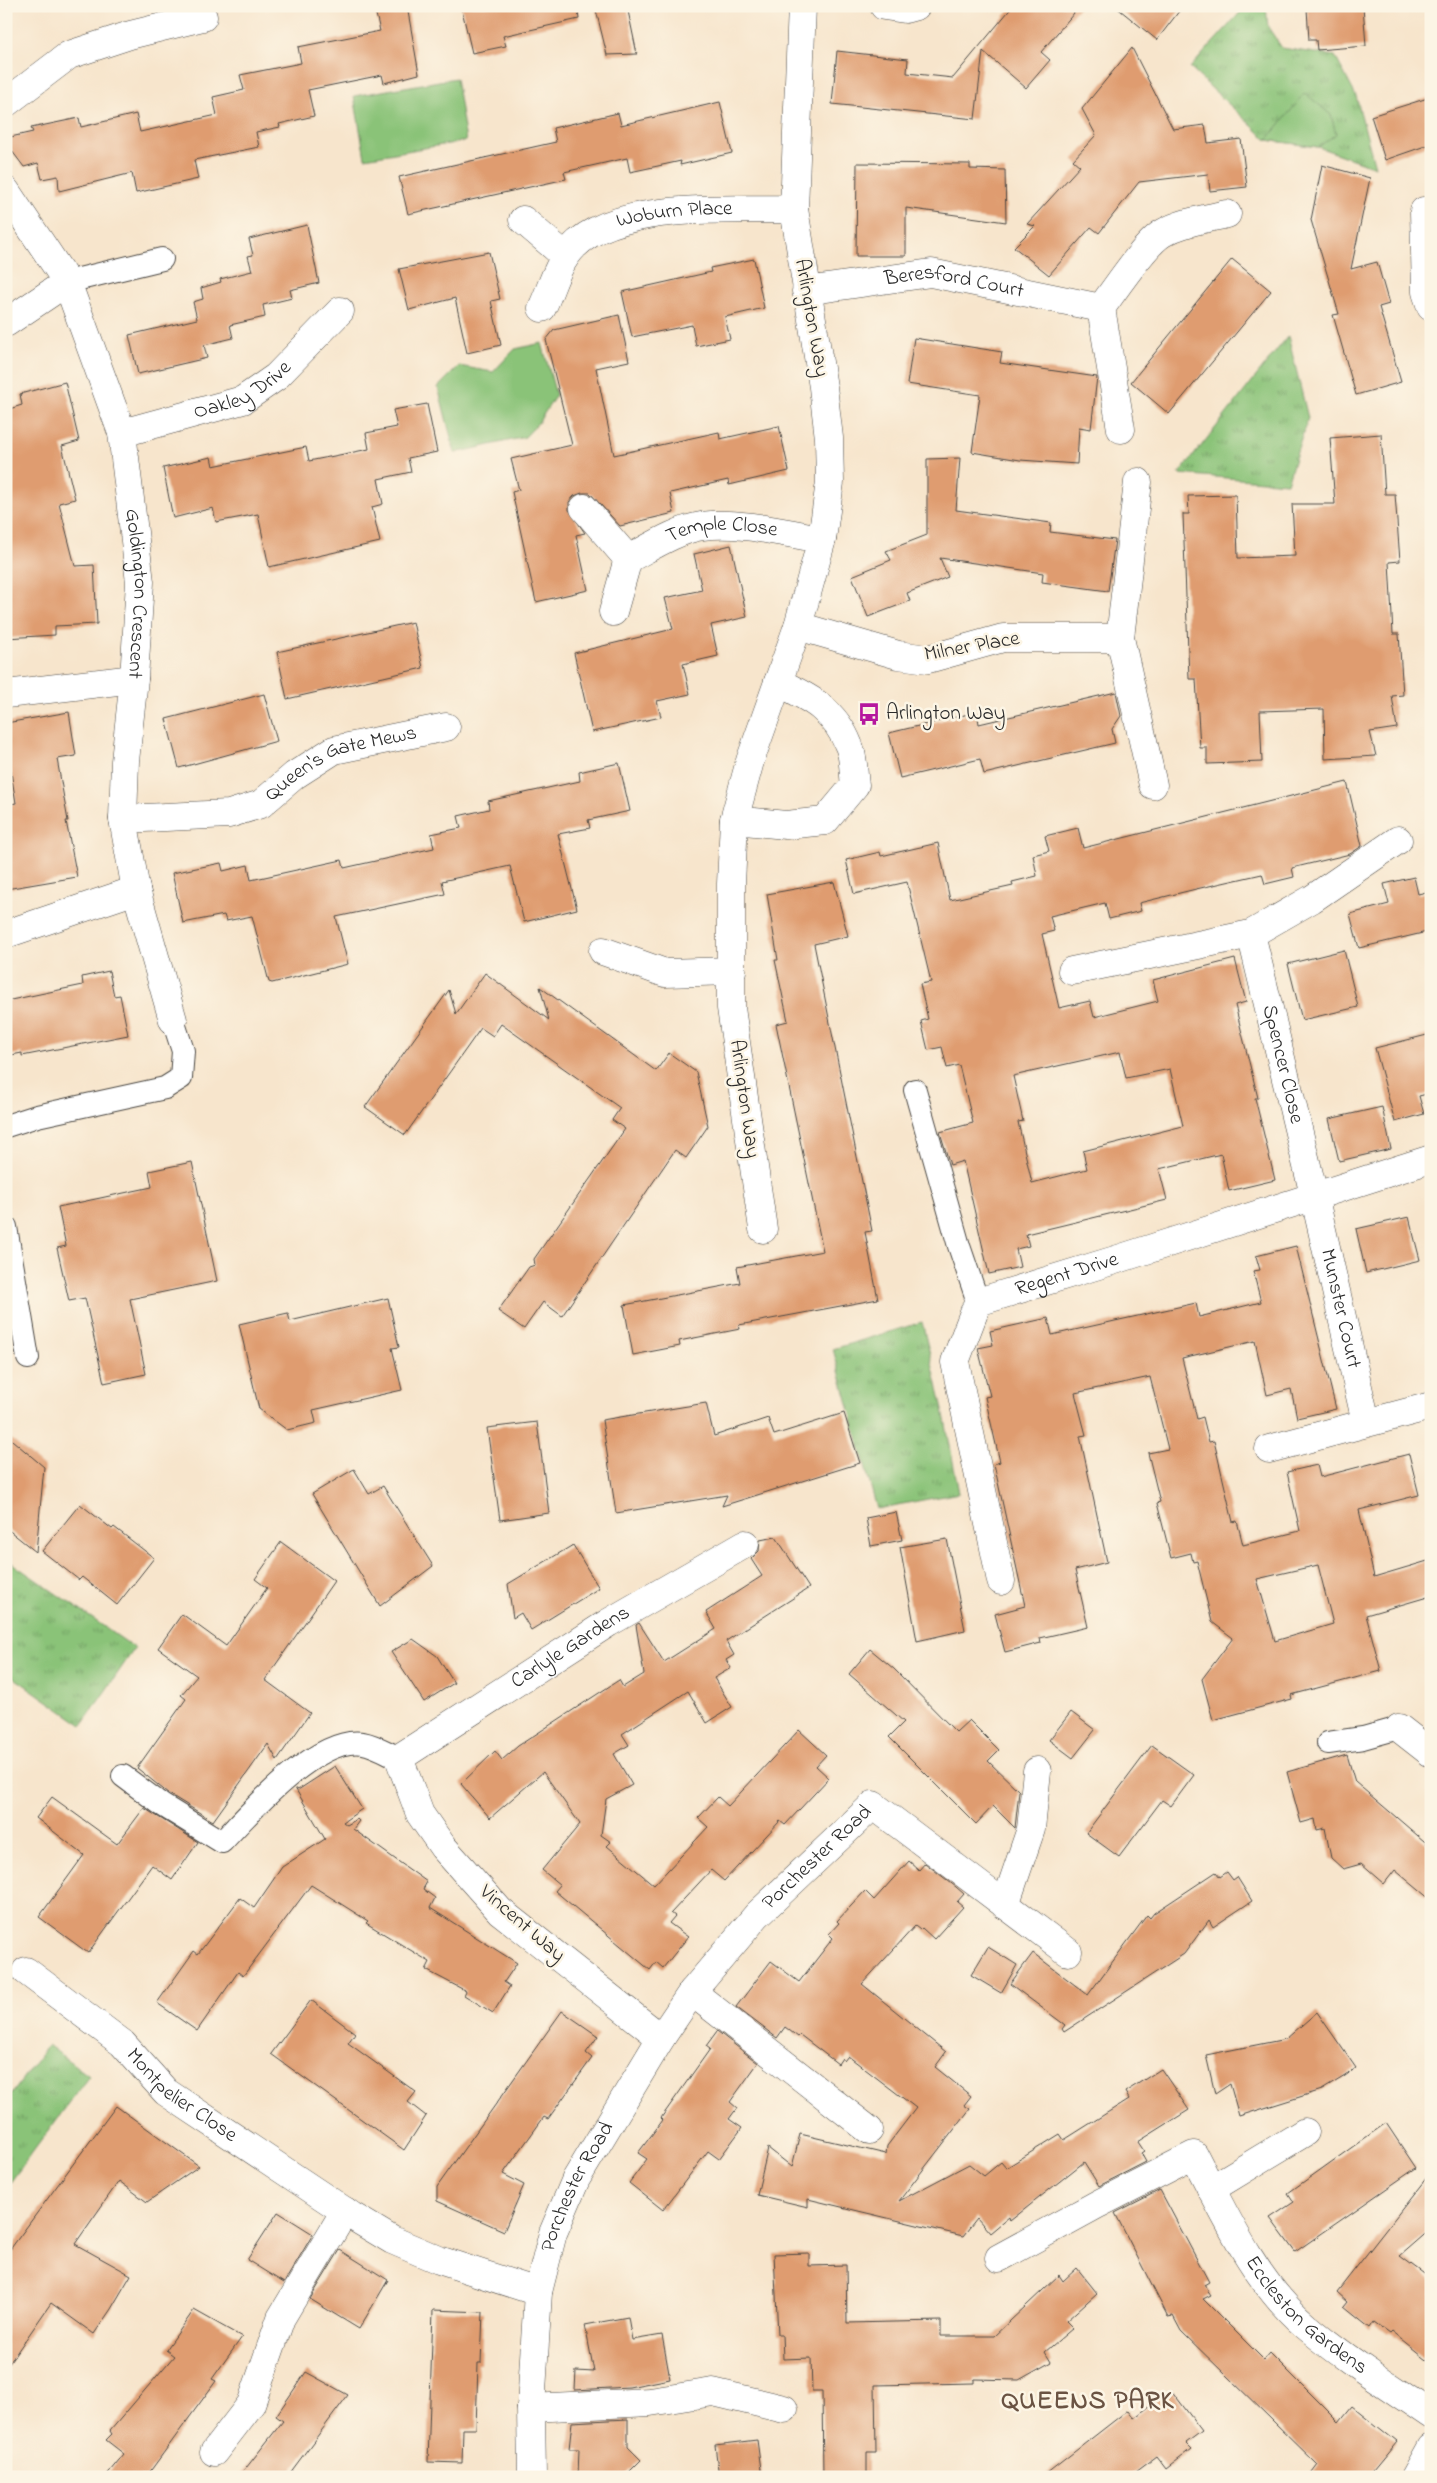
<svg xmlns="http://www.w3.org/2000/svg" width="1437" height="2483" font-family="'Indie Flower',sans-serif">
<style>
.grass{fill:url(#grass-tufts);stroke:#5a7752}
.park{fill:#8ac378;stroke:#5a7752}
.building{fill:#df9c6f;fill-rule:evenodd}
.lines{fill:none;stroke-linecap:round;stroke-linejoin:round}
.service-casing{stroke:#4a4743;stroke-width:24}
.minor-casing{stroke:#4a4743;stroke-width:29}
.service{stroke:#fff;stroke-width:22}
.minor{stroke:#fff;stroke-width:28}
.labels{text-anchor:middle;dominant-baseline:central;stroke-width:5;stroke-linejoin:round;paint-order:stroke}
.street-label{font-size:21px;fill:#2b2b2b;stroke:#fcf5e5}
.poi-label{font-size:21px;fill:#2b2b2b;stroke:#fcf5e5;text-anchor:start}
.district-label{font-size:26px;font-weight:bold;letter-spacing:1px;fill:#6a5343;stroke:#fcf5e5}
</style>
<defs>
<pattern id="grass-tufts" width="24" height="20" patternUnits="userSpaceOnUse" patternTransform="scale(1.25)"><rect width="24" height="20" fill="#8ac378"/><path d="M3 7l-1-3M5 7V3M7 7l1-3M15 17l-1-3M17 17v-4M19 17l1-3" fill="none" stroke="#719f63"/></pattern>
</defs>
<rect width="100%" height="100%" fill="#fcf5e5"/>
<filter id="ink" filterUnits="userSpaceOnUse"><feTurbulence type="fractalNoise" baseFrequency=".02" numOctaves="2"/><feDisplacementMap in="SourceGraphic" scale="10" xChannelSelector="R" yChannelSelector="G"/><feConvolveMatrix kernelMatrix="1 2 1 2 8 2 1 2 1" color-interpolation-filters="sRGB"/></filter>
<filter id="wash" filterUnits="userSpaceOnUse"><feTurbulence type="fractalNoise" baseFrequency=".0096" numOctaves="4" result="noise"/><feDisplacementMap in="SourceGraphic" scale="20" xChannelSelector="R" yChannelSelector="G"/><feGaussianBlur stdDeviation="1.12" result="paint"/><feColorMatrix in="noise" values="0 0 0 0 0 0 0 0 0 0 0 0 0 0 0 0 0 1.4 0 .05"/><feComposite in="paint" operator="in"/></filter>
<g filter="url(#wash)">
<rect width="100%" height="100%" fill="#f7e5cc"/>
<g class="grass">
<path d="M1246,6H1266L1268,27L1282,48L1335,56L1356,96L1375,167L1318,147L1267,140L1190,68Z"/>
<path d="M1288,336L1308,418L1287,483L1179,474Z"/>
<path d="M922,1322L943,1409L959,1493L877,1509L833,1349Z"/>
<path d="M6,1559L135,1648L82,1725L6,1672Z"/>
<path d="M48,2045L89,2076L6,2188V2102Z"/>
</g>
<g class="park">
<path d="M456,78L466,141L365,158L354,96Z"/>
<path d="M1305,93L1331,115L1336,134L1318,147L1267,140Z"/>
<path d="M542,343L556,395L538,423L525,437L455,453L438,387L459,366L493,372L515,349Z"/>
</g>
<g id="blocks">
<g class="building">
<path d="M374,6H407L419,74L384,83L382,75L308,90L314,116L279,124L280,127L256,132L259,147L194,160L198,179L136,193L132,173L59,191L58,176L42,179L38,163L24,167L6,143V138L33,132L31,128L79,118L81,127L136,114L140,132L217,115L213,97L244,90L240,75L301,63L298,47L380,31Z"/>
<path d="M461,6H577L579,19L503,36L506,46L472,53Z"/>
<path d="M595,6H627L637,54L607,55Z"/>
<path d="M1013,6H1080L1041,52L1050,60L1026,88L983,51L975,119L832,104L837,51L908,59L907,73L953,78Z"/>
<path d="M1115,6H1183L1157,40Z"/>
<path d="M1315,6H1363L1366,46L1317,50L1316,40H1309L1307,9L1315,8Z"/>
<path d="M1132,48L1173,129L1205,125L1208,143L1241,139L1247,187L1210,191L1208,174L1139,182L1099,233L1091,227L1049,275L1014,247L1035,226L1027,224L1080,166L1073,160L1096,135L1082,109Z"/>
<path d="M1431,97V144L1385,160L1371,116Z"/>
<path d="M720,102L732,153L680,165L681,161L630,172L627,158L564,172L566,179L408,214L399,177L556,142L553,128L618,113L621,125Z"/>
<path d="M857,163L970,164V169L1005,170L1006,222L906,208V256H856Z"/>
<path d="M1322,165L1370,178L1351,269L1377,262L1389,304L1379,307L1401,382L1356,395L1333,315L1339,314L1311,220Z"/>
<path d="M307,225L319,283L290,290L292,298L263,305L265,317L230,325L233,338L204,345L207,358L138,374L129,335L197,319L193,302L203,299L201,288L221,282L220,279L252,271L248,256L253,255L249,239Z"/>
<path d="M489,252L500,299L491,301L501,345L467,353L455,298L409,310L399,269Z"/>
<path d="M754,259L764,308L725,317L730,339L696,346L692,325L632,337L622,292L711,272L710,268Z"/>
<path d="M1232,259L1271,291L1169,414L1131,382Z"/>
<path d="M619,315L629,361L596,368L614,455L719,432L720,439L779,426L789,471L729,485L728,480L670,493L674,513L620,526L590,493H582L574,496L569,502V510L585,533L576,535L588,590L536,602L512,492L519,490L511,459L572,445L546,340L554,330Z"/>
<path d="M914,338L1002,352L1000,363L1097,377L1091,429L1079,427L1077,464L1020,460L972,452L980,395L907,384Z"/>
<path d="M65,382L79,441L62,446L75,499L59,503L75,566L94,565L97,624L55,626V635L6,638V410L22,405L20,394Z"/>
<path d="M427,404L437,452L408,458L411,472L378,479L383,504L372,507L380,542L269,567L258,514L216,522L213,508L173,518L163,468L211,457L213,466L306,447L309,461L369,449L366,433L397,427L393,410Z"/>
<path d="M1381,434L1385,494H1395L1400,561L1389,562L1393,634H1399L1403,695L1392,696L1397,728L1370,732L1376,756L1325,759L1324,709L1260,711L1262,762L1207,764V748H1200L1196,679H1189L1183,514H1189L1188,496L1236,495L1238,558L1295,556L1292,504H1335L1330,438Z"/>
<path d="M960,458L956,510L1051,523L1050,532L1115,540L1108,591L1042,582L1043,573L940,558L948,577L907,593L910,601L868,617L852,576L891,560L886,551L927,535V459Z"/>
<path d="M731,545L747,617L711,625L718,656L683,664L690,694L657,701L661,717L592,732L574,653L673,629L665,598L702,590L694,554Z"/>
<path d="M413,622L423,668L287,699L277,652Z"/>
<path d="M1116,692L1121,716L1112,729L1115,743L984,774L980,759L900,778L889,733L977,712L979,724Z"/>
<path d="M264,694L277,741L179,768L166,719Z"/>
<path d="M69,712L76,756L57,759L68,821H66L77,877L6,889V805L16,803L6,742V723Z"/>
<path d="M619,763L630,811L588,820L590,828L558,834L577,909L524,922L510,866L442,881L445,894L336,917L348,964L272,983L269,982L252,916L226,921L224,915L183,923L172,873L221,863L223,871L248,865L251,880L342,860L344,868L434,848L431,834L461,828L458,816L489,809L488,801L580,781L579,772Z"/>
<path d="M1347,782L1362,846L1350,854L1292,868L1294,877L1265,884L1262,874L1196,889L1139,903L1141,911L1109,919L1105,903L1050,916L1054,931L1042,934L1059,1008L1090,1001L1094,1017L1158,1001L1153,980L1235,959L1246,1002L1235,1005L1258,1098H1255L1275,1180L1229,1191L1221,1154L1159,1169L1167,1200L1026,1234L1029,1246L1016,1249L1020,1267L989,1274L963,1161L950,1165L940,1132L973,1123L959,1065L947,1068L942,1047L928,1050L921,1021L928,1019L920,984L931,982L907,882L854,894L846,860L880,852L881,856L938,843L950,900L1013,886L1012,882L1037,876L1033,855L1049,851L1045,836L1078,828L1083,848ZM1120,1052L1126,1078L1170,1069L1183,1126L1083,1151L1087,1169L1032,1183L1018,1122L1023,1121L1013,1076Z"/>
<path d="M1414,877L1418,894L1431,891V931L1359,948L1350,914L1389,904L1384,884Z"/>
<path d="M834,882L848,936L814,944L872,1231L865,1232L878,1299L739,1325L740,1329L679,1341L680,1346L633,1355L624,1305L740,1283L737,1267L823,1251L776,1024L788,1021L775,960H778L767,894Z"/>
<path d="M1344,950L1358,1007L1302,1020L1288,964Z"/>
<path d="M109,971L114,996L120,995L128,1035L22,1056V1053L6,1056V1001L83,985L82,977Z"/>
<path d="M485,973L549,1020L540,987L656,1071L669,1053L696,1072L708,1126L686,1158L675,1150L562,1316L543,1302L524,1329L498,1311L529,1267L535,1265L534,1259L625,1129L612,1120L620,1108L501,1024L493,1036L481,1028L405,1135L365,1107L449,990L456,1014Z"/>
<path d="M1431,1034V1093L1419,1096L1424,1114L1395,1122L1375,1048Z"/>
<path d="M1382,1107L1391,1149L1339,1161L1329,1119Z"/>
<path d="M192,1162L217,1281L130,1299L146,1374L104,1383L85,1298L69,1301L57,1248L66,1246L58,1207L152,1187L149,1171Z"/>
<path d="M1409,1217L1420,1260L1366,1273L1356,1229Z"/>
<path d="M1296,1246L1336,1409L1297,1418L1291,1389L1267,1395L1255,1341L1182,1358L1197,1419L1203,1417L1209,1442L1214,1441L1233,1522L1237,1521L1243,1545L1300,1531L1287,1472L1317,1465L1320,1477L1409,1454L1419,1495L1359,1510L1374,1577L1431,1560V1596L1366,1615L1381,1671L1291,1695L1292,1699L1213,1720L1202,1679L1233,1638L1212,1622L1197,1561L1193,1562L1191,1553L1171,1558L1157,1503L1160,1502L1148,1453L1168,1449L1150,1377L1075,1393L1086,1435L1080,1436L1107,1562L1075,1570L1088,1627L1040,1638L1041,1643L1005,1652L995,1614L1025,1606L994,1464L1000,1462L985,1397L990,1396L978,1348L993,1345L990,1331L1048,1318L1052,1335L1196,1303L1199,1317L1261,1302L1253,1271L1260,1270L1256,1256ZM1318,1565L1333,1624L1275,1641L1257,1579Z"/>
<path d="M388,1298L399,1347L392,1348L402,1390L313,1410L316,1423L287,1430L259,1409L239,1324L288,1313L290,1321Z"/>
<path d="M706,1403L714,1436L768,1418L774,1435L844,1413L860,1463L722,1506L727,1495L616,1513L602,1420Z"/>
<path d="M537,1422L549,1513L500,1520L487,1428Z"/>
<path d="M6,1435L44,1467L36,1552L6,1528Z"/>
<path d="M354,1469L369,1494L383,1486L433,1566L380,1606L312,1494Z"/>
<path d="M80,1504L112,1529L114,1527L154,1558L117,1605L82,1577L79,1580L42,1551Z"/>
<path d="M896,1512L902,1540L871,1546L866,1518Z"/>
<path d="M776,1537L809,1588L726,1641L734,1655L726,1660L731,1668L714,1678L732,1707L707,1723L688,1691L622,1734L629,1745L614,1754L632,1785L606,1799L601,1835L611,1842L607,1846L654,1885L708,1827L698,1818L718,1797L728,1806L799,1730L826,1755L816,1766L829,1778L785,1825L780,1821L724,1881L711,1870L671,1913L675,1916L669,1923L688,1937L663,1968L656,1962L650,1970L555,1891L560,1885L542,1870L580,1824L543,1772L490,1818L461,1784L495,1751L502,1760L518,1746L619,1680L623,1687L644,1674L636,1625L639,1623L664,1662L716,1629L706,1612L762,1576L751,1559L759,1551L760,1540Z"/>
<path d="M947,1539L965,1630L917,1641L900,1547Z"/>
<path d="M281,1542L334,1581L265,1680L310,1713L277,1760L268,1744L213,1821L169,1794L137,1768L186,1699L181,1695L197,1676L158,1648L182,1614L226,1646L267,1588L255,1579Z"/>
<path d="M573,1545L599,1588L531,1630L521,1613L513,1618L508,1584Z"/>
<path d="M413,1639L437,1656L454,1683L424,1702L391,1652Z"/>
<path d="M870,1649L894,1669L956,1732L969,1720L999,1750L988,1761L1019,1791L1015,1828L993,1806L976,1824L889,1737L904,1722L849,1674Z"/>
<path d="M1071,1712L1095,1730L1073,1758L1049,1740Z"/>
<path d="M1152,1745L1194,1775L1171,1806L1162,1800L1119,1857L1086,1833Z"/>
<path d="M1347,1755L1355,1782L1431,1847V1900L1395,1870L1384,1884L1361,1864L1343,1869L1331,1858L1325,1828L1317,1830L1315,1819L1301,1823L1287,1772Z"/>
<path d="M335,1766L362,1809L343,1822L347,1825L357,1819L359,1821L353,1829L427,1882L423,1889L435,1898L430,1908L517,1963L504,1982L510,1986L493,2013L464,1995L466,1991L426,1970L430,1962L366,1923L368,1921L311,1885L243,1976L238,1972L197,2031L157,2003L194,1951L198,1954L240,1898L254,1908L282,1867L325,1839L295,1788L298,1790Z"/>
<path d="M52,1797L117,1844L144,1808L198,1842L172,1880L152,1865L88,1953L39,1917L84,1855L36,1818Z"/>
<path d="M909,1861L919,1870L925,1863L956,1887L964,1894L957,1902L963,1907L934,1939L922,1928L920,1930L915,1926L862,1984L946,2052L935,2067L971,2096L964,2105L970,2109L899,2201L969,2164L984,2176L1001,2162L1006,2168L1060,2134L1064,2140L1129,2099L1125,2092L1161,2069L1189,2110L1138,2142L1144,2151L1141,2153L1146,2162L1099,2186L1084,2162L1010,2221L1009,2217L990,2233L977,2218L963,2236L808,2199V2207L757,2195L768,2148L792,2167L800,2134L886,2154L887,2146L916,2108L848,2056L844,2061L842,2058L838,2064L800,2035L798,2037L785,2027L777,2038L736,2007L771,1961L799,1982L833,1938L829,1934L839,1923L837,1921L865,1891L874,1900Z"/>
<path d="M1216,1872L1220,1877L1227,1872L1233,1880L1237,1877L1252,1901L1213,1927L1209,1920L1184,1954L1064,2032L1062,2029L1065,2025L1010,1984L1033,1953L1088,1995L1147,1915L1150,1918L1154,1913Z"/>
<path d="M988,1947L1017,1965L1001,1993L971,1975Z"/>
<path d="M311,2000L355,2033L348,2043L416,2092L408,2102L426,2116L404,2150L271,2054Z"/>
<path d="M562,2011L598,2036L586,2053L592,2058L548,2119L544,2117L503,2174L524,2185L504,2231L437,2201V2187Z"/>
<path d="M1317,2012L1356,2068L1345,2076L1322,2090L1239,2116L1230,2084L1215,2094L1206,2055L1286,2039Z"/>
<path d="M717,2031L758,2063L730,2102L737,2108L729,2119L742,2128L719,2159L708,2151L663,2210L629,2183L647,2159L638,2153L663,2120L661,2118L710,2049L706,2046Z"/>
<path d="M116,2106L199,2166L147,2202L119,2181L75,2244L131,2275L111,2309L94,2334L51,2303L6,2368V2255Z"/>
<path d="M1386,2123L1416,2168L1295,2252L1270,2218L1294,2202L1288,2193Z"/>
<path d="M1431,2172V2229L1400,2256L1431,2279V2363L1391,2331L1389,2333L1374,2322L1370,2328L1344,2307L1348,2302L1337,2292Z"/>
<path d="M1160,2190L1209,2282L1204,2285L1211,2295L1203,2299L1264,2360L1270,2353L1339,2422L1352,2406L1397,2442L1368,2477H1309L1318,2465L1181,2331L1173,2316L1168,2317L1115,2213Z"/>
<path d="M278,2212L313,2234L284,2283L247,2260Z"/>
<path d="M340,2250L388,2280L359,2329L310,2299Z"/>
<path d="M809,2253V2266L846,2265L847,2323L941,2321V2336H994L1059,2275L1063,2281L1077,2268L1097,2293L1066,2321L1073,2328L1045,2352L1051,2362L1019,2380L974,2379V2383L875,2385L876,2452H867V2477H823L822,2391H812L811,2358L783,2359L782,2335H778L774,2254Z"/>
<path d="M194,2310L242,2337L212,2379L216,2381L146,2477H105L124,2454L106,2440L112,2434L110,2431L174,2356L166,2350Z"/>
<path d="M433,2310L483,2312L481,2363H478L476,2429H463L462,2463L428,2462Z"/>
<path d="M628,2317L632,2340L662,2335L670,2379L629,2387L575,2390L576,2371L594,2372L585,2325Z"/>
<path d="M306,2372L348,2395L287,2477H239L283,2421L276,2416Z"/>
<path d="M1171,2390L1202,2431L1186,2443L1192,2449L1166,2469L1156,2456L1128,2477H1042L1128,2410L1134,2418Z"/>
<path d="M628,2419V2447L641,2460L624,2477H578L579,2449H569L572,2422Z"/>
<path d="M757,2440L762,2477H719L715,2445Z"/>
</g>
</g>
</g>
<g filter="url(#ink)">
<use href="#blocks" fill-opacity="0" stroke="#4a4743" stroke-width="1"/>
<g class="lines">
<defs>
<g id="service">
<path d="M67,282L162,259"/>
<path d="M915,1090L959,1246L978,1302"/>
<path d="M6,1126L37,1116L165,1088L181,1078L183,1051L173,1020"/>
<path d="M6,1227L28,1358"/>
<path d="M1328,1743L1363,1738L1399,1728"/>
<path d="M123,1776L162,1805L222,1842C250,1812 318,1735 363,1743C375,1745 388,1753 399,1758"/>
</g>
<g id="minor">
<path d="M884,6L905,9L916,6"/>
<path d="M6,103L69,55L130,35L203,17"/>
<path id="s1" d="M6,191L67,282L122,433L140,582L134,679L125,761L123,819L136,890L173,1020"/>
<path d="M1424,211L1426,292L1431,307"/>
<path d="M523,220L565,256"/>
<path id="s2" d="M806,291L931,273L1101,308C1114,291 1145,243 1163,233C1182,222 1205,219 1227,214"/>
<path id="s3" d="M542,308C550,292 555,271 566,256C604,199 732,211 794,209"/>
<path d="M1101,308L1121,429"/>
<path d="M6,323L67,282"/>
<path id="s4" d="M122,433L243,400L276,377L340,311"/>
<path d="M1138,482L1120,638L1153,785"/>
<path d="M584,508L628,559"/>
<path id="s5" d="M613,612L628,559C649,548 679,529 702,526C741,521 783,533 822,539"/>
<path d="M798,626L898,655L928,659L1003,638H1120"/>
<path d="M6,694L134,679"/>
<path id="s6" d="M123,819L229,814L261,804L295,775L334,750L446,727"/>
<path d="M734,820L786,825L825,821L855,785C853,772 854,757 849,746C835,710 810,698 778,682"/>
<path d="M6,934L136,890"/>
<path id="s7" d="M1251,934L1314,1195L1366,1422"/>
<path d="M603,951L665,973L732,971"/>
<path d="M1072,971L1251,934L1312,899L1398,840"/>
<path d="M763,1229L731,1008V884L734,820L750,761L798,626L822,539L830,482L829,438L823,387L794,209L802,6"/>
<path d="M1269,1449L1431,1406"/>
<path id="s8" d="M1001,1581L955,1362L978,1302L1115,1260L1431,1159"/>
<path d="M1399,1728L1431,1753"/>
<path d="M1005,1905L1031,1829L1037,1771"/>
<path id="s9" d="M26,1971L122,2043L166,2092L352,2216L392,2240L439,2260L538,2292"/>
<path d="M692,1992L869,2130"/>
<path id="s10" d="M661,2038L500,1911L443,1847L420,1814L399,1758L608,1623L745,1544"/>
<path d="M1211,2189L1305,2132"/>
<path id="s11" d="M999,2258L1098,2204L1194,2155C1224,2213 1256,2284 1306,2326C1345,2359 1389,2386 1431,2415"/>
<path d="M531,2408L650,2402L713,2392L784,2409"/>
<path d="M214,2452L251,2404L281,2318L345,2211"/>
<path id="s12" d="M532,2477L531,2408L538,2292L553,2233L576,2179L661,2038L692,1992L757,1915L873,1805L1068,1952"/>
<path d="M1415,2477L1431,2448"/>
</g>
</defs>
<use href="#service" class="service-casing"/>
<use href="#minor" class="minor-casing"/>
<use href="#service" class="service"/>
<use href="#minor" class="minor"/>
</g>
</g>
<defs>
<symbol id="bus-bare" viewBox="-9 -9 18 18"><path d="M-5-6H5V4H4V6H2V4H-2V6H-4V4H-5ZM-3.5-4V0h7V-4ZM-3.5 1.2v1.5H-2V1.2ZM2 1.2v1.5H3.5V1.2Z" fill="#b5179e" stroke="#fcf5e5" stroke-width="2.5" paint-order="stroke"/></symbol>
</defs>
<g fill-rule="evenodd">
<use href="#bus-bare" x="853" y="698" width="32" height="32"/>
</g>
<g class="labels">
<g class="street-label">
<text stroke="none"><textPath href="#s3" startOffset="178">Woburn Place</textPath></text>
<text stroke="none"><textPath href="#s2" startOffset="150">Beresford Court</textPath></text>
<text transform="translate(811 318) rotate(80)">Arlington Way</text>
<text stroke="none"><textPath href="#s4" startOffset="129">Oakley Drive</textPath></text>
<text stroke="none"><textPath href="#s5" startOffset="156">Temple Close</textPath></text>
<text stroke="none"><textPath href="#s1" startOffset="432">Goldington Crescent</textPath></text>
<text transform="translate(972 647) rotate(-10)">Milner Place</text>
<text stroke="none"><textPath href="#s6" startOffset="232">Queen's Gate Mews</textPath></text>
<text stroke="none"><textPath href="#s7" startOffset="134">Spencer Close</textPath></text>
<text transform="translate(744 1099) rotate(82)">Arlington Way</text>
<text stroke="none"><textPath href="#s8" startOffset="381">Regent Drive</textPath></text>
<text stroke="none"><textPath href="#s7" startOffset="385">Munster Court</textPath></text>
<text stroke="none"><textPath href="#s10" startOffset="595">Carlyle Gardens</textPath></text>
<text stroke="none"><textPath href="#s12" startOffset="709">Porchester Road</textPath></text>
<text transform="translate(522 1924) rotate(41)">Vincent Way</text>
<text stroke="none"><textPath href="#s9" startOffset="200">Montpelier Close</textPath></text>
<text stroke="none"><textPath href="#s12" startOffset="298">Porchester Road</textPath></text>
<text stroke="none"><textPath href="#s11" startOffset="419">Eccleston Gardens</textPath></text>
</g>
<g class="poi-label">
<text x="886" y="714">Arlington Way</text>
</g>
<g class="district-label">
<text x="1088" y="2402">QUEENS PARK</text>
</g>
</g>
<rect width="1437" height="2483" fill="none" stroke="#fcf5e5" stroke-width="25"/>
</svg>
